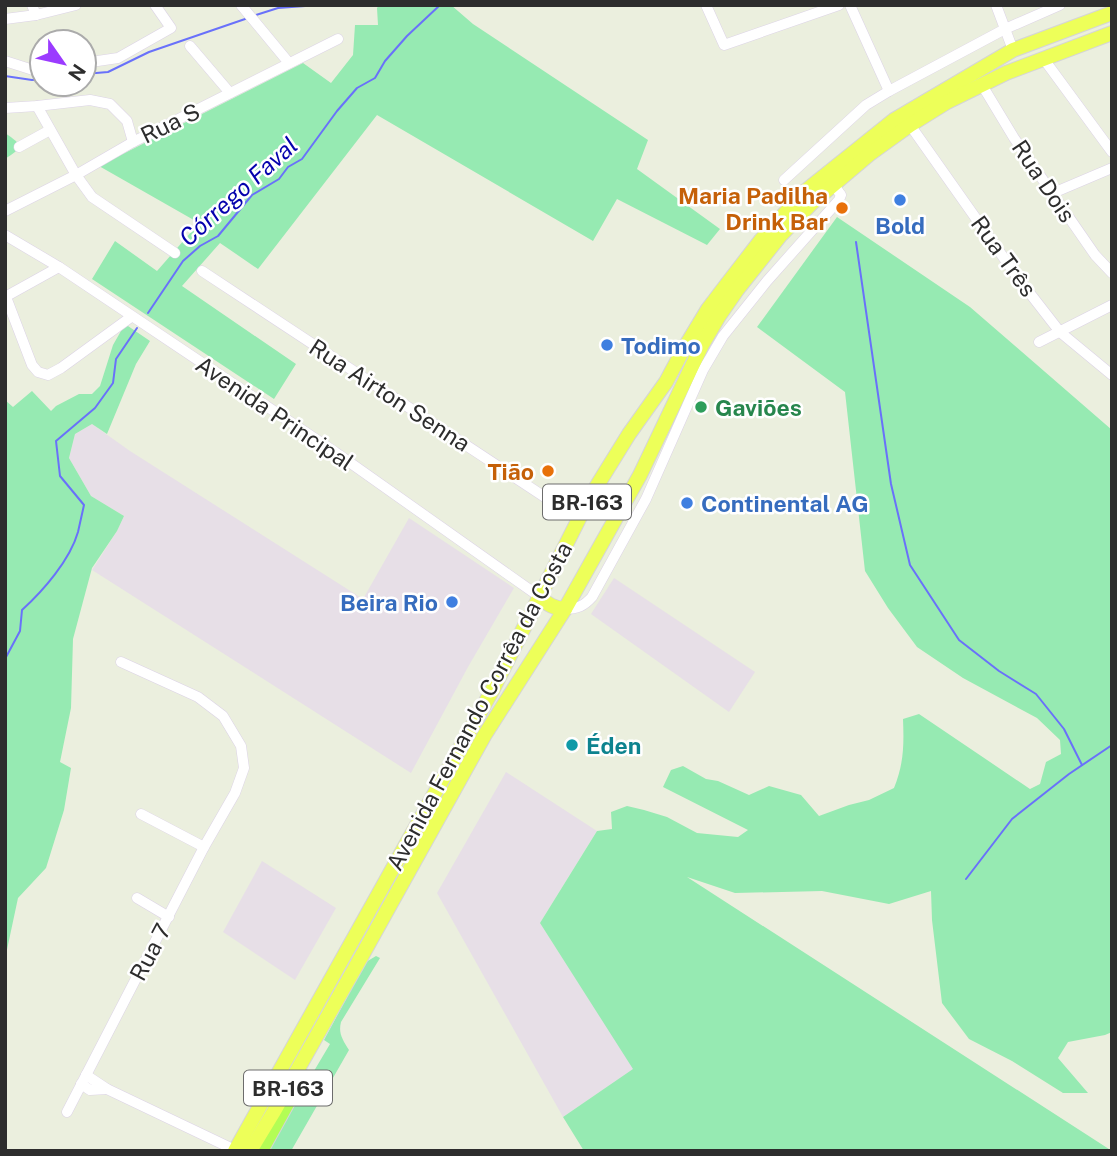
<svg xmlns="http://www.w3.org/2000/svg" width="1117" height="1156" font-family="'Public Sans',sans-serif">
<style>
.industrial{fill:#e7dfe7}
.green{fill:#96eab2}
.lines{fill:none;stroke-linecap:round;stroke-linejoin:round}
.stream{stroke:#6971fa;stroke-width:2}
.minor-casing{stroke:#dcd3e6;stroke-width:11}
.major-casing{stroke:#d5d5d5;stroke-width:14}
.highway-casing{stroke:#d5d5d5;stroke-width:16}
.minor{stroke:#fff;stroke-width:10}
.major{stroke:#b3fd55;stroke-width:12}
.highway{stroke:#edff59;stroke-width:14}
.shop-dot{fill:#3f7fe0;stroke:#fff;stroke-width:2.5}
.food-dot{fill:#e8710a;stroke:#fff;stroke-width:2.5}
.leisure-dot{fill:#2e9e5b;stroke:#fff;stroke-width:2.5}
.culture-dot{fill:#0f9aa8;stroke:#fff;stroke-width:2.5}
.labels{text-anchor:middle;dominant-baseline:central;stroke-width:5;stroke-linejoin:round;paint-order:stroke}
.shield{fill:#fff;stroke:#6c6c6c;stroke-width:2}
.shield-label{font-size:21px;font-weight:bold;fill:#2d2d2d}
.street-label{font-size:23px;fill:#2d2d2d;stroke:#fff}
.food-label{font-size:23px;font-weight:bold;fill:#c56008;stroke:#fff;text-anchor:end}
.shop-label{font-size:23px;font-weight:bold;fill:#366cbe;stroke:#fff;text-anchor:start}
.leisure-label{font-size:23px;font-weight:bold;fill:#27864d;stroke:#fff;text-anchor:start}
.culture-label{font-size:23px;font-weight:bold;fill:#0d838f;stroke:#fff;text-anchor:start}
.water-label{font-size:24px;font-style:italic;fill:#0401ad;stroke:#fff}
</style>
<rect width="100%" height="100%" fill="#ebefde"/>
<g class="industrial">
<path d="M92,424L130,451L363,599L409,518L514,588L468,667L411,773L92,570L117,531L124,516L91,496L69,458L75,434Z"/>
<path d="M614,578L755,672L729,712L591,614Z"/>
<path d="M506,772L597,831L540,923L634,1069L563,1117L437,893Z"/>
<path d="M262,861L336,908L295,980L223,932Z"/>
</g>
<g class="green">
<path d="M379,5H451L473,24L648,140L637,169L720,229L707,245L617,199L593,241L377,115L258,269L220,243L182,286L296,364L274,399L92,279L115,241L157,271L199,223L99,166L303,63L331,83L353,55L355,25H378L377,8Z"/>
<path d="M5,133C24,146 23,147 5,159Z"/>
<path d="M837,217L970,307L1112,430V1032L1105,1035L1068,1042L1058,1058L1088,1093H1063L1012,1061L969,1039L942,1003L932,920L931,891L889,904L822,891L735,893L687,877L1112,1151H584L563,1117L633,1069L540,923L597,831L612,829L611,812L627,806L644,810L667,817L697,833L738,837L748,830L663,787L671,770L683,766L706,779L718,781L749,795L769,786L801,795L819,816L849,805L869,800L894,788C904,763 904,745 903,719L919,714L1030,789L1040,784L1046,762L1061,754L1060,740L1037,718L963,678L917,647L888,608L865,571L845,392L757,327Z"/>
<path d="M125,324L150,341L136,364L107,434L92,424L75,434L69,458L91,496L124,516L117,531L92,568L73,639L71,708L60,762L71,768L64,810L46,868L18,898L5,959V400L13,407L32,391L51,411L56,406L79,394H92L100,386L113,345Z"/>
<path d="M376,956L380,958L341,1022C338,1034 343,1040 349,1050L291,1151H268L312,1070L314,1071L330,1044L324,1040L366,962Z"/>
</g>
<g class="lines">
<g class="stream">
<path d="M256,15L278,8L319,5"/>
<path d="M84,74L108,72L149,52L248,18"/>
<path d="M5,76L32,80L42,79"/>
<path d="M856,242L891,484L910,565L959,640L999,671L1036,694L1064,729L1082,765"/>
<path d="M148,313L183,261L200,246L218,236L252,195L279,179L288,167L302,159L337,111L357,88L375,78L385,61L407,36L440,5"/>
<path d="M5,659L20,631L22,610C43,591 70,560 78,532C80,523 82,514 84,505L60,476L56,441L95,408L113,383L116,359L137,328"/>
<path d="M966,879L1012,819L1069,774L1112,745"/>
</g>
<defs>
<g id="minor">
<path d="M32,5L36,15"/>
<path d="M241,5L289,63"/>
<path d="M706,5L724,45L839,5"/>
<path d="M850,5L889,91"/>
<path d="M996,5L1013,50"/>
<path d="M5,19L36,15L76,5"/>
<path d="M190,46L230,93"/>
<path d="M1043,58L1112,152"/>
<path d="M5,61L33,70L42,69"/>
<path d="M84,63L118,58L171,28L155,5"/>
<path d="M982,85L1014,138L1095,255L1112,273"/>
<path d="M37,106L76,175L92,197L175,253"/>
<path d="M5,108L37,106L90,100L110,104L127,121L133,142"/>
<path d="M910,125L1018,278L1060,332L1112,375"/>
<path d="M19,147L50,130"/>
<path d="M784,180L866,105L889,91L1005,29L1060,5"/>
<path d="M1053,193L1112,168"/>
<path d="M5,211L76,175L133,142L338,39"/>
<path d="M5,235L59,267L335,452L540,597"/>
<path d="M202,271L578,519"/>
<path d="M5,297L59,267"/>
<path d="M6,297L32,365L38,372L48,375L61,368L131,317"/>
<path d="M1039,342L1112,305"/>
<path d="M565,609C577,609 584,606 592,597L646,499L703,370L723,336L767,281L839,200L841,195L833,184"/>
<path d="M141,814L204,847"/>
<path d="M137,898L169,917"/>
<path d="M86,1075L107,1089L235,1150"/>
<path d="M81,1084L90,1090L107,1089"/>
<path d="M67,1112L204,847L235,793L244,768L241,746L223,716L198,697L121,662"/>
</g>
<path id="major" d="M262,1151L289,1102L302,1074"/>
<g id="highway">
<path d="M590,497L605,494L616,503L619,512"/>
<path d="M540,597C548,605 554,608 565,609"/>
<path d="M235,1151L493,689L590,497L629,434L666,382L682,352L708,309L727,284L761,240L803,193L894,120L1013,50L1112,13"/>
<path d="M250,1151L273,1113L360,959L484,736L565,609L640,475L702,345L719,316L737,290L780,236L812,203L871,153L910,125L947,102L1006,73L1112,33"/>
</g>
</defs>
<use href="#minor" class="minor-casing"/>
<use href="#major" class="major-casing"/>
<use href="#highway" class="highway-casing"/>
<use href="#minor" class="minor"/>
<use href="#major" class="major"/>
<use href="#highway" class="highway"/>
</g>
<g class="shop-dot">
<circle cx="900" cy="200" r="7"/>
<circle cx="607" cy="345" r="7"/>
<circle cx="687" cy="503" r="7"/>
<circle cx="452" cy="602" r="7"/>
</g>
<g class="food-dot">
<circle cx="842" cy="208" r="7"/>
<circle cx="548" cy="471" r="7"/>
</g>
<circle class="leisure-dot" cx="701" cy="407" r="7"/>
<circle class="culture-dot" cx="572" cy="745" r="7"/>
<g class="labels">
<g class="shield">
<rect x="543" y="484.5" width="88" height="35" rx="5"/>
<rect x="244" y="1070.5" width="88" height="35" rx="5"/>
</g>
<g class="shield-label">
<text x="587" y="502">BR-163</text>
<text x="288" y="1088">BR-163</text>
</g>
<g class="street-label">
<text transform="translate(170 123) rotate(-26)">Rua S</text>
<text transform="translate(1044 181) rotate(56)">Rua Dois</text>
<text transform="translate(1004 256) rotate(54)">Rua Três</text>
<text transform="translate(390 395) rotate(33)">Rua Airton Senna</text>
<text transform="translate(275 413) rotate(34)">Avenida Principal</text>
<text transform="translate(479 706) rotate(-62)">Avenida Fernando Corrêa da Costa</text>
<text transform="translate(150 952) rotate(-62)">Rua 7</text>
</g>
<g class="food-label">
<text x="828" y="195">Maria Padilha<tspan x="828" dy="26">Drink Bar</tspan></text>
<text x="534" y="471">Tião</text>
</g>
<g class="shop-label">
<text x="900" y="225" text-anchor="middle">Bold</text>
<text x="621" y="345">Todimo</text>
<text x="701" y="503">Continental AG</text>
<text x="438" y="602" text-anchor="end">Beira Rio</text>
</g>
<g class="leisure-label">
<text x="715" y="407">Gaviões</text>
</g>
<g class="culture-label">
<text x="586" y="745">Éden</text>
</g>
<g class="water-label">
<text transform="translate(238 191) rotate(-42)">Córrego Faval</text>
</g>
</g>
<rect width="1117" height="1156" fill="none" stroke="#2d2d2d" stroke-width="14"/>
<g transform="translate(63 63) rotate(124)"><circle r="33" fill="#ffffff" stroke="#ababab" stroke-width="2"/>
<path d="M0-5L12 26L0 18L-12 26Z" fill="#9b3bff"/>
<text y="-10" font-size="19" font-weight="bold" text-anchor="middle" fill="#2d2d2d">N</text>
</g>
</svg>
